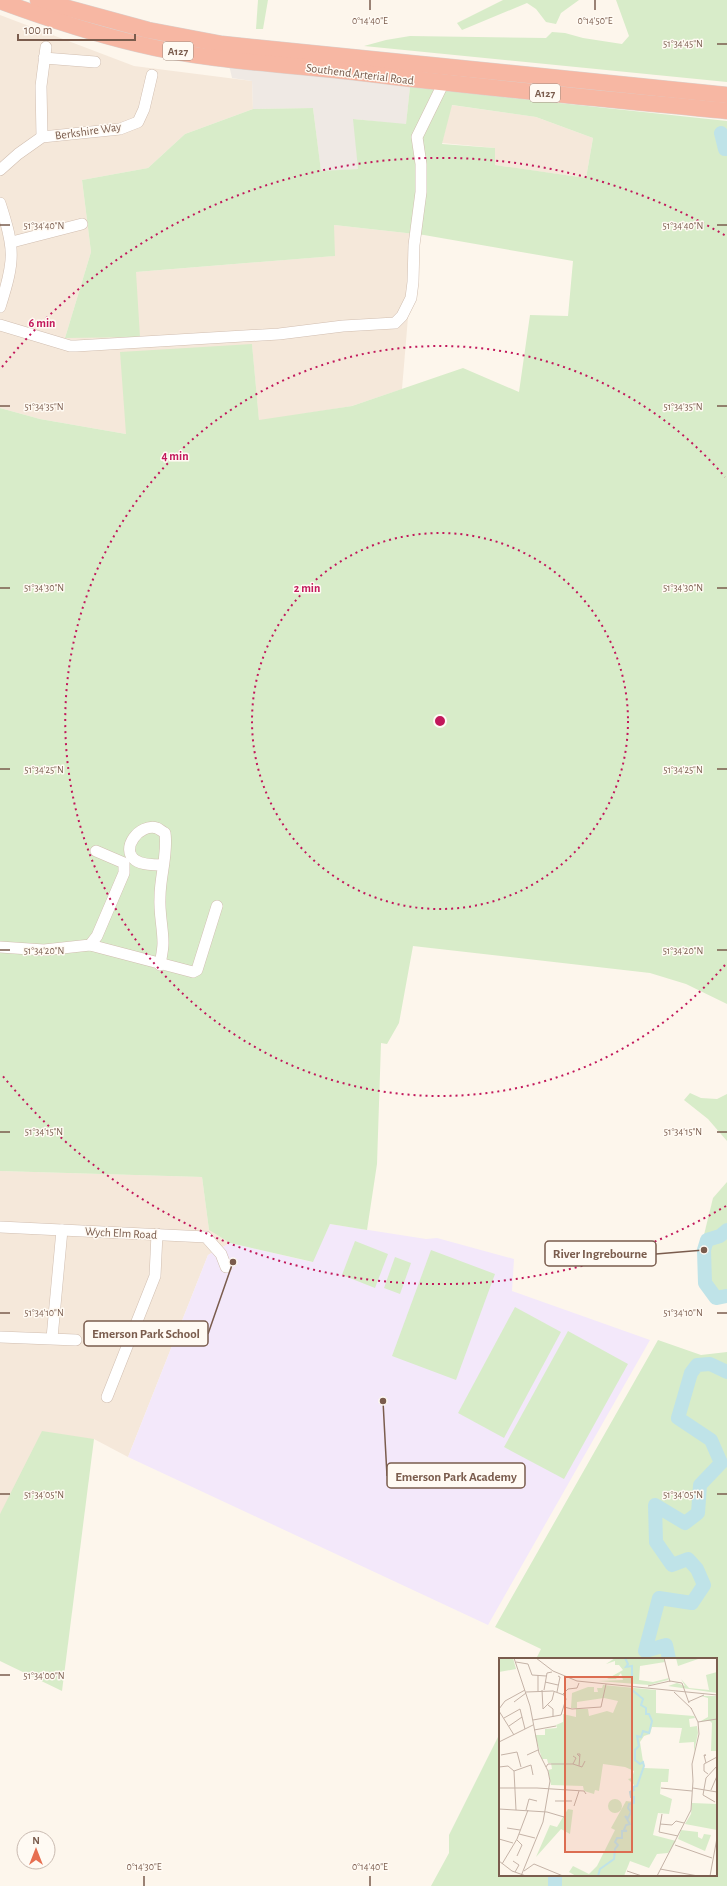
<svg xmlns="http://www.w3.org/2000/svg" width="727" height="1886" font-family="'Alegreya Sans',sans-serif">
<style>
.residential{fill:#f5e8da}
.industrial{fill:#efe9e4}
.education{fill:#f3e8fa}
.green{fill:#d8ecc9;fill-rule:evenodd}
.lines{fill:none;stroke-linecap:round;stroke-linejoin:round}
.river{stroke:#bfe3e8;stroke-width:14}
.minor-casing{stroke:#d1beb0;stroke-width:12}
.highway-casing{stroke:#dad1cd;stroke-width:17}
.minor{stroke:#fff;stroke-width:11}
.highway{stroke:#f7b7a3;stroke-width:16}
.ticks{fill:none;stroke:#7a5c4d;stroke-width:1.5}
.ring{fill:none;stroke:#c2185b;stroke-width:2;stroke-dasharray:2 4}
.labels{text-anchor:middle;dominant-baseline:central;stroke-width:3;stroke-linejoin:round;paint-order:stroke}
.shield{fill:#fffaf3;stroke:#a28b7f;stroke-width:1}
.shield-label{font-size:11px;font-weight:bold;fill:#7a5c4d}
.street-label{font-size:12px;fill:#7a5c4d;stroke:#fffaf3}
.inset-river{fill:none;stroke:#bfe3e8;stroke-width:2}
.inset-road{fill:none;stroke:#c5b3a7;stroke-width:1}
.view{fill:#dc6d51;fill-opacity:0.15;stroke:#dc6d51;stroke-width:2}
.inset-edge{fill:none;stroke:#7a5c4d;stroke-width:2}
.ticks-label{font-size:10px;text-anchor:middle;fill:#7a5c4d;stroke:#fffaf3;stroke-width:3;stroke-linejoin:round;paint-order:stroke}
.centre{fill:#c2185b;stroke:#fffaf3;stroke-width:2}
.ring-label{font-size:12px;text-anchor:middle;font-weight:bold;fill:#c2185b;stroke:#fffaf3;stroke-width:3;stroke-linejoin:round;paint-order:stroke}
.leader{fill:none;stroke:#7a5c4d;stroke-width:1.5}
.callout-dot{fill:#7a5c4d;stroke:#fffaf3;stroke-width:1.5}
.callout{fill:#fffaf3;stroke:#7a5c4d;stroke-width:1.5}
.callout-label{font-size:13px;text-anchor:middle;font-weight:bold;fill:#7a5c4d}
</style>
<rect width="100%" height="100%" fill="#fdf6ec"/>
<g class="residential">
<path d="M0,15L134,66L252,81L253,109L185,134L148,168L82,180L91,252L65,338L136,272L334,256V225L415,234L402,389L352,406L259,421L252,345L126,434L40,419L0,408Z"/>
<path d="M451,105L536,117L593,138L586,178L494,165L495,148L442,143Z"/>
<path d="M0,1171L202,1177L209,1230L230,1243L208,1255L128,1457L94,1439L0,1514Z"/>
</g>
<path class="industrial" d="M229,65L410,87L406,125L354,119L358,169L321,172L313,108L253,109L252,81L232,78Z"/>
<path class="education" d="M330,1224L426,1239L437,1238L514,1259L512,1291L650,1340L488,1625L128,1457L208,1255L230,1243L312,1262Z"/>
<g class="green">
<path d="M258,0H268L263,29H256Z"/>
<path d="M503,0H579L561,13L556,24L546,22L536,9L527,3L462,30L457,23Z"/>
<path d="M616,0H727V82L364,46L386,40L410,36L546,38L552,32L565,33L583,38L622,44L629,36Z"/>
<path d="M410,87L727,121V1004L686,984L650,973L413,946L399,1023L387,1044L381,1043L377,1164L367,1230L330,1224L313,1262L230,1243L209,1230L202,1177L0,1171V408L40,419L126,434L120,352L252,344L259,420L352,406L463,368L519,392L530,315L568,316L573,261L424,235L334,225L335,256L136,272L140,337L65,338L91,252L82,180L148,168L185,134L253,109L313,108L321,171L358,169L353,119L406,124ZM452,105L536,117L593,138L586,178L495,165V148L442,144Z"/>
<path d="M690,1093L701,1098L717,1099L727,1094V1141L708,1119L684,1100Z"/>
<path d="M727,1182V1301L719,1297L704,1274L701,1247L713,1198Z"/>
<path d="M355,1241L388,1254L375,1288L342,1275Z"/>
<path d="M431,1250L495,1274L456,1380L392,1356Z"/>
<path d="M395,1257L411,1263L400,1294L384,1288Z"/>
<path d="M515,1307L561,1332L504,1438L458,1413Z"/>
<path d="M568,1331L628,1364L564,1479L504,1447Z"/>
<path d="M658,1340L701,1355L727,1352V1886H431L449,1853V1835L500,1733V1875H716V1659H536L541,1649L495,1627Z"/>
<path d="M42,1431L94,1439L62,1691L0,1661V1514Z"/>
</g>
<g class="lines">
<g class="river">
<path d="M721,133L725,149H727"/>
<path d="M727,1230L720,1236L707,1240L704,1250L705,1283L716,1298L727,1296"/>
<path d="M669,1659L666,1645L645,1651L659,1598L692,1603L704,1585L697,1569L688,1559L672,1565L656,1542L655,1505L685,1523L698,1513L700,1485L721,1463L711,1440L678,1418L691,1373L697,1365L710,1364L727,1372"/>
<path d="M555,1875V1886"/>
</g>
<defs>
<g id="minor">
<path d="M44,58L95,62"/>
<path d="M42,137L41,86L46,47"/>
<path d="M0,170L18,154L42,137L120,129L138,122L144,109L152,75"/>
<path d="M0,203C15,249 15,260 0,307"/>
<path d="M12,242L82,224"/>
<path d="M0,325L70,346H76L279,334L343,326L395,323L402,316L411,298L413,282L414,245L421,192V164L417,137L443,84"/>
<path d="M90,945L193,972L197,970L217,906"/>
<path d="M0,947L44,950L90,945L97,936L124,873V863L96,851"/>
<path d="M160,965C161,958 163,950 163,943C163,928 159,913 160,897C160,876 168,854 165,833C163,832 159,829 157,828C139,823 120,849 135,860C142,865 154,865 163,865"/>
<path d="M0,1227L206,1237L221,1254L226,1267"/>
<path d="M0,1337L76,1340"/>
<path d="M52,1338L62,1230"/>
<path d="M107,1397L155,1276L157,1234"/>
</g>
<g id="highway">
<path d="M38,0L148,30L222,44L727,95"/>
<path d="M0,1C46,18 91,33 138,44C211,62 288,64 362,73C484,88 605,99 727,111"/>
</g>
</defs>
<use href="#minor" class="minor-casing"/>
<use href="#highway" class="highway-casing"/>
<use href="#minor" class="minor"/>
<use href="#highway" class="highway"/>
</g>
<path class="ticks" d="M370,0V10M595,0V10M717,44H727M0,225H10M717,225H727M0,406H10M717,406H727M0,588H10M717,588H727M0,769H10M717,769H727M0,950H10M717,950H727M0,1132H10M717,1132H727M0,1313H10M717,1313H727M0,1494H10M717,1494H727M0,1675H10M144,1876V1886M370,1876V1886"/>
<g class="ring">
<circle cx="440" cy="721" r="188"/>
<path d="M725 965A375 375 0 1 1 725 477"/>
<path d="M726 1206A563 563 0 0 1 2 1075M2 367A563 563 0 0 1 726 236"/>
</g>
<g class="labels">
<g class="shield">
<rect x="163" y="42" width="30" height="18" rx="3"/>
<rect x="530" y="84" width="30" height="18" rx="3"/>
</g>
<g class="shield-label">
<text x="178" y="51">A127</text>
<text x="545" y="93">A127</text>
</g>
<g class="street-label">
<text transform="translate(360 74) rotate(7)">Southend Arterial Road</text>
<text transform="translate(88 131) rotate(-8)">Berkshire Way</text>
<text transform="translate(121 1233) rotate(3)">Wych Elm Road</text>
</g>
</g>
<g transform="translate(499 1658)">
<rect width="218" height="218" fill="#fdf6ec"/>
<path d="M0,0H14L17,11L0,14ZM116,0H164L166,4L141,8L140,22L154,24L170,20L169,22L150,27L99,23L124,22L122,15L117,21H108L124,12L120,7H116V3L107,6ZM177,0H202L179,8ZM218,14V35L169,28L178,25L186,28L182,21L190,30L210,32L207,17ZM104,27L157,32V55L195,58L196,60L190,61L191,69L198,68L199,75L195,94V84L180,85L183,70L153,69L151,76L145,78L141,84L145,110L170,111L169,124H162L161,136L173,141L170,156L159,155L154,177L177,183L169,195L158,196L150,210L131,203L125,218H77L70,214L74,208L90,216L98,208L116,172L112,170L127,143L135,144L131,134L135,127L129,121L133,120L135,113L126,109L104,106L100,133L96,132L95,136L85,133L84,128L52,127L49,112L53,111L52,105H49L48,101H43L36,77H46V71L58,70L57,67L64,64V56L77,59V51H89L90,58L108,53L114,55L119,43L105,40L78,44V50H72L73,35L89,29H95V34H99L98,30H103ZM202,38H218V93H212L213,65L211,63H202L209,59V40ZM109 148a7 7 0 1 1 14 0a7 7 0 1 1-14 0ZM193,145L218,146V172L186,166L192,156ZM69,151L74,152L71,176L62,171L37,199L51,167L58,169ZM182,172L199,174V179L203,181L205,176L212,177L206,193L179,181Z" fill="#d8ecc9"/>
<path class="inset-river" d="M126,0L129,6L127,9L133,8V24M99,218L101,211L115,201L116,191L119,187L116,184L118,180H123V173H128L125,172L127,167L131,166L126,158L129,160L132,154L129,150L130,146L135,145V139H132L131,134L135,132L134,129L138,128L145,108L144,104L141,106L136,102V92L140,88L138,78L142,79L144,73L150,75L153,63L150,56H147V50L142,47L144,41L132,31"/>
<path class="inset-road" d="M15,0L31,48L40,95L49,113L51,123L44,164L22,218M37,0L54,13L78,23L218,37M165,0L171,24M17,4L29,6L33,17L47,18M171,23L183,25L190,45M46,24L59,27M149,28L171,23M43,32L44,51L53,42L55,34M45,32L48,15L53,14M39,33V17M27,34L54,33L65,37L67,41M58,34L61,19L59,18M175,34L193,51M64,36L69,31L78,30L80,25M15,44L27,35M189,44L205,37M49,47L54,51V59M65,49L73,51L102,49L107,26M0,51L6,43L26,32M0,53L15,77M5,60L21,51L26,71M34,62L62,57L67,41M199,64L218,61M10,68L23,59M35,72L57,68M0,84L34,67M2,97L18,94L22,109M28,97L39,92M205,98L207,97H205L207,105M74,106L83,109L86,103M80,108L81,96H78L81,99M0,109L9,108L15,113L17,152M47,109L49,106H74L77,100L74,98M15,113L32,107L34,117M209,116L205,113V106L218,99M0,130H38L85,133L87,136M162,130L193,133M194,130L218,134M212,132L218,118M56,143H73M216,144L204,137L207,120L218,108M75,148L80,133M0,151L48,154L65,159M27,152L30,141L38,143M163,156L160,174L179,178M161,166L173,167L177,163L185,165M8,170L21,172M20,176L36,180M0,181L14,185M18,182L23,187L18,198M176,187L213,200M0,203L13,213L27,218M14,203L20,207L16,214M3,206L18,181L29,152M161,211L199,218M25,213L35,206L64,218M128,213L143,218M158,218L192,152L194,123L193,106L200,76L199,64L192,50M211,218L218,180"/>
<path class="view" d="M66,19H133V194H66Z"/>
<rect width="218" height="218" class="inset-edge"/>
</g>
<g class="ticks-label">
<text x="370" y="24">0°14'40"E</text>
<text x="595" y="24">0°14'50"E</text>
<text x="683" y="47">51°34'45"N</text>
<text x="44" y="229">51°34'40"N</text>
<text x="683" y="229">51°34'40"N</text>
<text x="44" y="410">51°34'35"N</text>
<text x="683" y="410">51°34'35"N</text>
<text x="44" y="591">51°34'30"N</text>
<text x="683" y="591">51°34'30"N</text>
<text x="44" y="773">51°34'25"N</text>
<text x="683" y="773">51°34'25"N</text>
<text x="44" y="954">51°34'20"N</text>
<text x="683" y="954">51°34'20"N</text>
<text x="44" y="1135">51°34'15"N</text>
<text x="683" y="1135">51°34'15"N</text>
<text x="44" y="1316">51°34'10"N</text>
<text x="683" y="1316">51°34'10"N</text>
<text x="44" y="1498">51°34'05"N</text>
<text x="683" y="1498">51°34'05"N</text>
<text x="44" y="1679">51°34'00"N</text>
<text x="144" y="1870">0°14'30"E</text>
<text x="370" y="1870">0°14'40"E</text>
</g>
<circle cx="440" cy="721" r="6" class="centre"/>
<g class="ring-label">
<text x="42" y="327">6 min</text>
<text x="175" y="460">4 min</text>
<text x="307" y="592">2 min</text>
</g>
<path class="leader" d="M704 1250L656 1254M233 1262L208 1334M383 1401L387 1476"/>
<g class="callout-dot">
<circle cx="704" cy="1250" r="4"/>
<circle cx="233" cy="1262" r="4"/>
<circle cx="383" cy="1401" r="4"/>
</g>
<g class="callout">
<rect x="545" y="1241" width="111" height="25" rx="4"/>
<rect x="84" y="1321" width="124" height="25" rx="4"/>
<rect x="387" y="1463" width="138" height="25" rx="4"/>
</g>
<g class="callout-label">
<text x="600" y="1258">River Ingrebourne</text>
<text x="146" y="1338">Emerson Park School</text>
<text x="456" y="1481">Emerson Park Academy</text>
</g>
<g transform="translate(36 1850)"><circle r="19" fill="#fffaf3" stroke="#cabbb1"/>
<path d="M0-3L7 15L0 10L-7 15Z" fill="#e76f51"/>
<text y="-6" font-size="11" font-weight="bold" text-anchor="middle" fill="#7a5c4d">N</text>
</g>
<path d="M18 34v6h117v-6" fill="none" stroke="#7a5c4d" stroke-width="2"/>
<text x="24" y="34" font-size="12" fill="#7a5c4d" stroke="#fffaf3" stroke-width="3" paint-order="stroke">100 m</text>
</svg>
